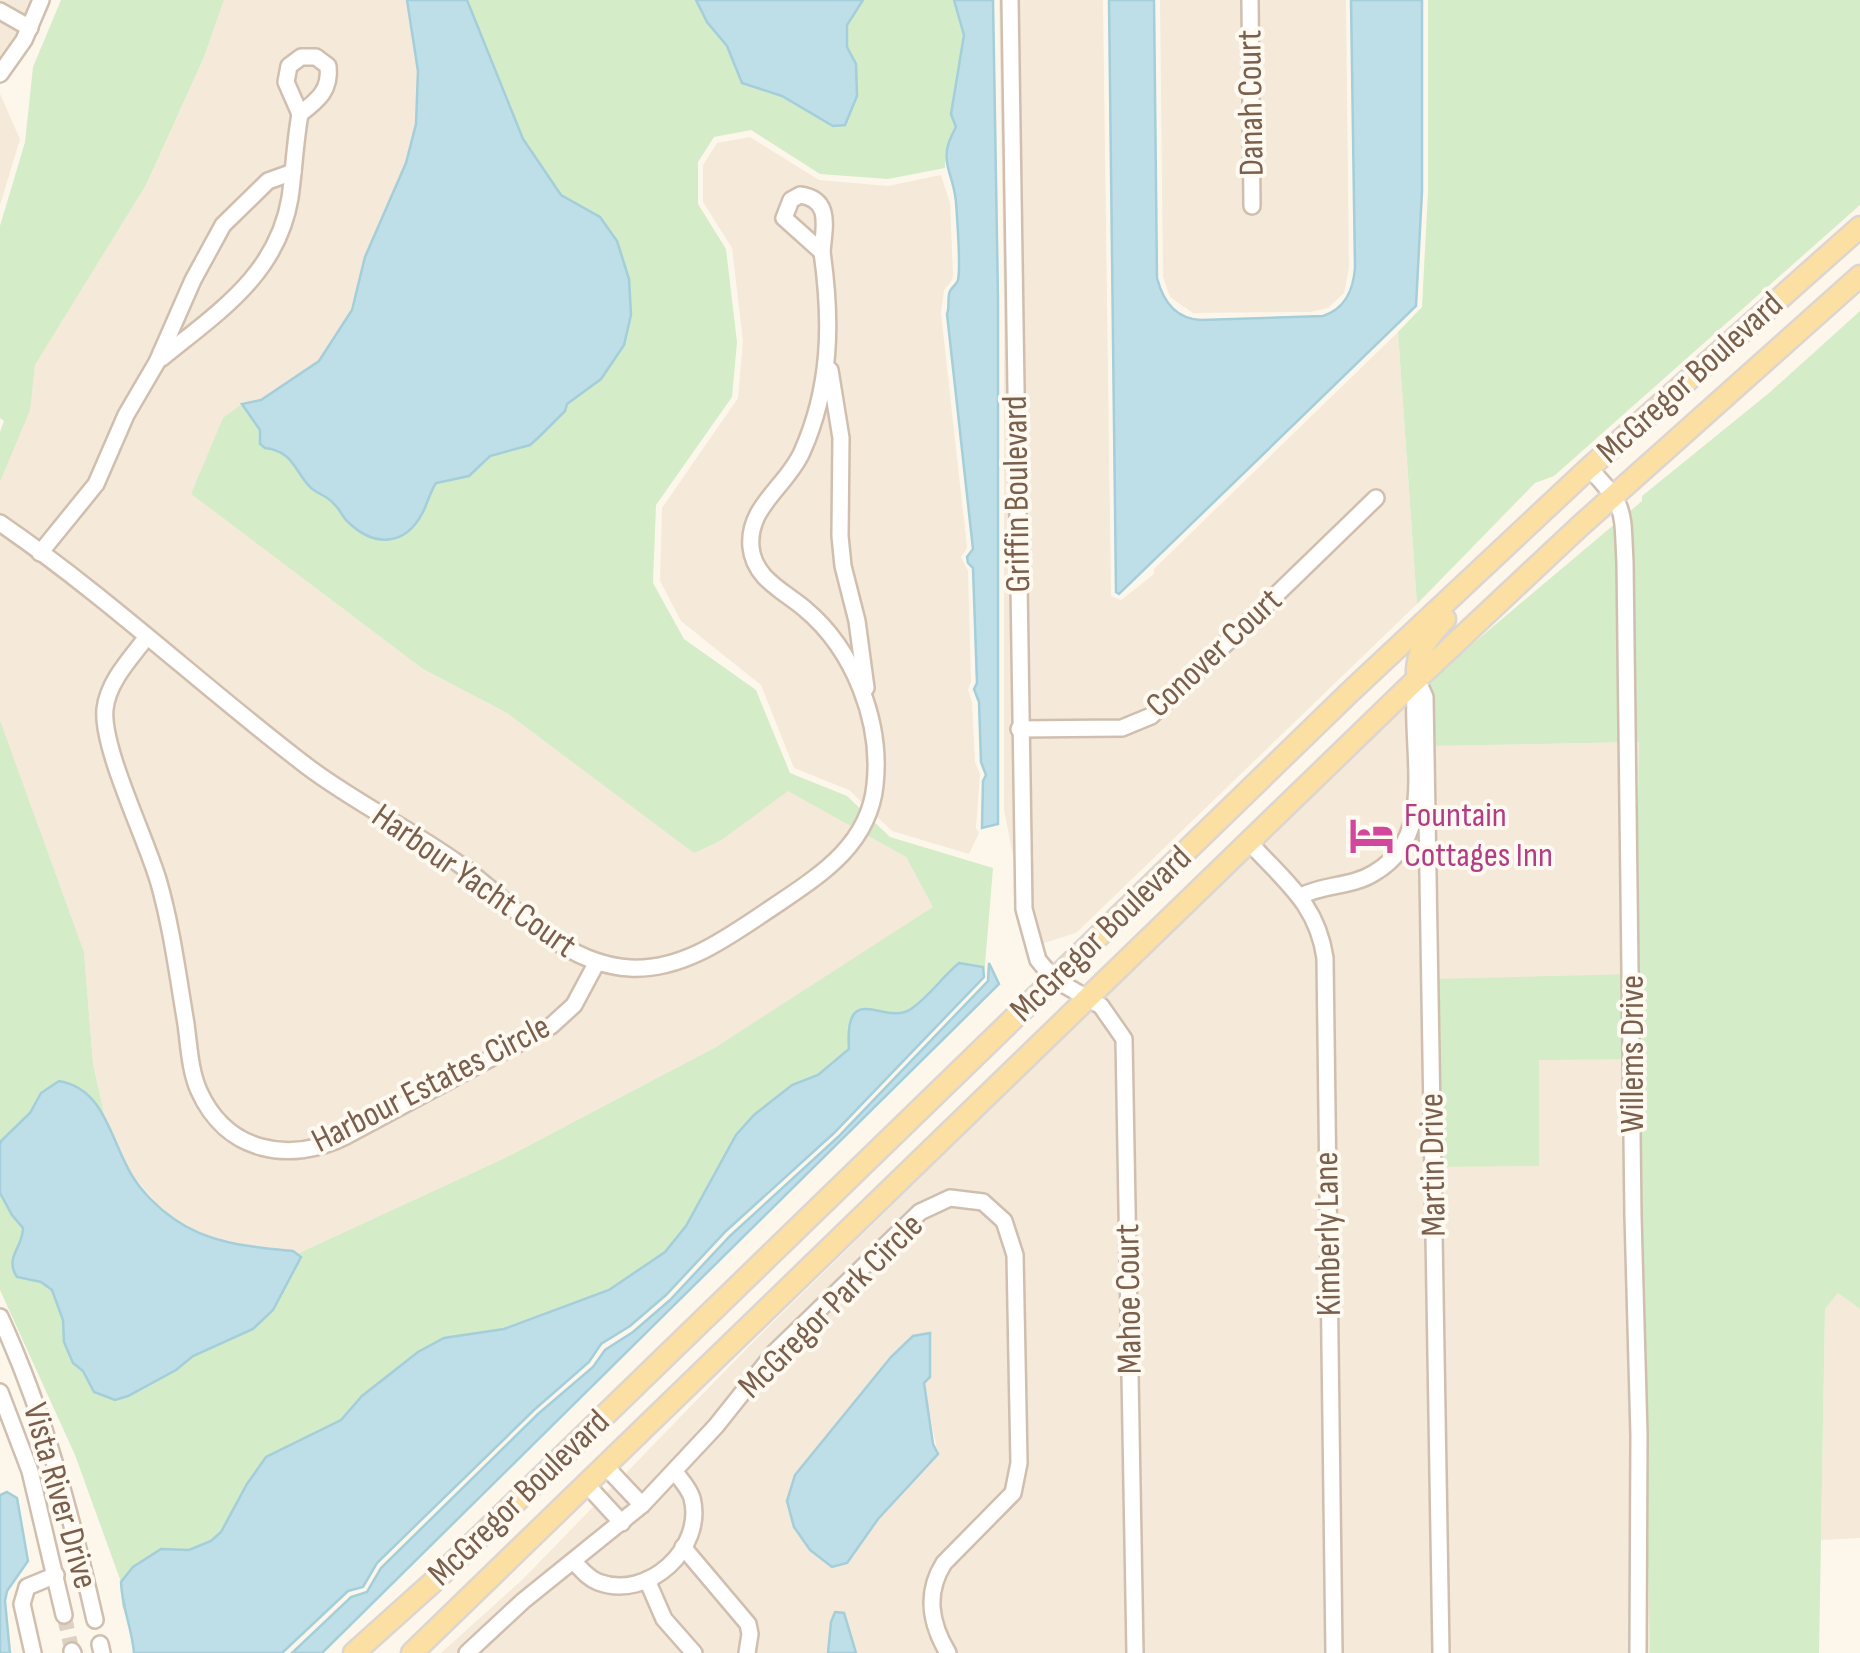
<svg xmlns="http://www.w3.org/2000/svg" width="1860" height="1653" font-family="'Sofia Sans Condensed',sans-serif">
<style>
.residential{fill:#f5e9d9;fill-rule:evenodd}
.green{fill:#d4ecc8}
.water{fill:#bedfe8;stroke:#a4ceda;stroke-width:2.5}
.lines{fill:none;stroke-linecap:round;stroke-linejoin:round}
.minor-tunnel{stroke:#dcd1c3;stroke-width:15;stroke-dasharray:15 8;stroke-linecap:butt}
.minor-casing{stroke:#d0bfaf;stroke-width:20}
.major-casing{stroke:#dcd5d0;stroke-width:25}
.minor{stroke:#fff;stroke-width:15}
.major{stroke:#fbdfa3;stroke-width:20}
.labels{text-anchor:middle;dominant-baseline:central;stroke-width:8;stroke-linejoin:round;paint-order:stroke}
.street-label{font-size:35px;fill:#795f4c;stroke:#fffaf1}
.hotel-label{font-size:35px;fill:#b23c85;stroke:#fffaf1;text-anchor:start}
</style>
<rect width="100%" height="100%" fill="#fdf7eb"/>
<g class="residential">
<path d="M0,0H41L0,79Z"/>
<path d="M224,0H407L417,62L419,106L406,163L365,257L347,322L319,361L261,400L242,404L191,494L423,669L507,713L694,852L720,841L787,790L906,857L934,908L716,1047L505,1158L299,1253L233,1244L197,1231L163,1211L131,1173L105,1118L93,1062L84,952L0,720V482L29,411L35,365L146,185L204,57Z"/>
<path d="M999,0H1103L1111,596L1121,600L1154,574V569L1398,332L1417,604L1076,933L1031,947L1004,810V300Z"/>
<path d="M1160,0H1346L1349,268L1344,293L1328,308L1310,312L1193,313L1170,297L1163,277Z"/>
<path d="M0,94L20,139L0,205Z"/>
<path d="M750,137L819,180L888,186L941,175L950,203L953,273L952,280L944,290L941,313L967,548L961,557L968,571L971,682L968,690L972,702L975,762L980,774L976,828L979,833L969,854L892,831L849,790L794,768L761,685L681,621L660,581L662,508L738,398L743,341L732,248L703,202V165L717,143Z"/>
<path d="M1422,686L1433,746L1639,742L1635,975L1538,1059H1632L1643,1344L1650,1653H856L845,1614L831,1622L828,1653H441L523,1579L758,1337ZM913,1336L938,1454L878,1519L847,1563L827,1441L861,1392Z"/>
<path d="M1838,1293L1860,1309V1538L1821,1540L1825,1309Z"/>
</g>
<g class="green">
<path d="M61,0H224L204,57L146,185L35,365L30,410L0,482V432L4,421L0,418V226L25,142L33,67Z"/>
<path d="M407,0H954L964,35L956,76V127L945,154V168L888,179L820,174L751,130L714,137L698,162V204L726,249L737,342L732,397L656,505L653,583L684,639L756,690L790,773L847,796L890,837L993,868L984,977L834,1133L726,1231L666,1295L630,1326L601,1344L589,1362L534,1410L377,1563L368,1574L366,1584L348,1591L282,1653H134L133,1632L122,1606L121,1582L75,1455L0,1290V720L84,952L93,1063L105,1118L115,1142L139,1186L163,1211L196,1231L233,1244L299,1253L505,1158L716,1047L933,907L906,857L788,791L720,841L694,853L507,713L423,669L191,494L223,418L242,404L261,400L319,361L352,310L365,257L406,163L416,124L418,71Z"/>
<path d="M1428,0H1860V205L1554,476L1535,483L1417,604L1398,332L1422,307L1428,192Z"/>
<path d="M1860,311V1309L1838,1293L1825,1309L1819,1653H1650L1643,1343L1632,1059L1539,1060V1166L1429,1167L1434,979L1635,974L1639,742L1433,746L1425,684L1642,501V496L1769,393Z"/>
</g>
<g class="water">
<path d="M407,0H467L523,139L561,195L600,217L617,241L629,279L631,315L624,345L601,379L567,404L565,411L539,437L530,445L490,456L469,476L436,483C430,492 428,502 423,512C405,547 374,547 348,522C343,518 340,509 334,504C327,495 316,494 309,486C294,469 292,451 265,448L260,444V430L242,404L261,400L319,361L352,310L365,257L406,163L416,124L418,71Z"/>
<path d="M696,0H863L847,25V47L856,64L857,96L845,125L833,126L782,96L742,83L727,46L707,22Z"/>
<path d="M954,0H993L998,300V824L982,828L983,781L986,775L981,762L979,702L974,689L977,683L973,568L968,563L967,557L973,549L947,314C950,307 947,298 950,291C952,287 957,284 958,280C961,267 957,217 956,202C953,169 936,162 956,127L951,114L964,35Z"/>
<path d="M1109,0H1154L1157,278C1163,301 1176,319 1201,320L1323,316C1345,309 1353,291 1355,268L1351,0H1422V191L1416,306L1119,594L1116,592Z"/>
<path d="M959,963L983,967L984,977L834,1133L726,1231L666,1295L630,1326L601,1344L589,1362L534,1410L377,1563L363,1587L348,1591L282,1653H134C132,1628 122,1608 121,1582L133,1567L161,1549L189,1550L211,1541L221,1532L247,1484L266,1457L341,1420L362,1396L418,1352L444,1338L504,1329L609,1290L665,1252L686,1226L736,1135L754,1115L792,1085L818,1075L849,1049C844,978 885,1027 911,1009C929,997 942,977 959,963Z"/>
<path d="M989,963L999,984L322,1653H292L351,1597L367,1592L381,1568L538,1414L593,1367L605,1350L633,1332L670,1300L730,1236L838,1137L988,981Z"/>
<path d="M59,1081C105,1089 110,1139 131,1174C141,1191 158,1208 174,1219C209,1244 252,1247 293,1251L301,1257L273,1310L253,1329L193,1356L176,1370L128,1396L115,1400L94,1392L83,1371L73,1363L64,1342L63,1320L52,1290L41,1282L17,1277C4,1257 23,1248 23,1228L12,1215L0,1193V1146L1,1141L30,1113L41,1093Z"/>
<path d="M930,1333V1377L924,1383L933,1444L938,1454L878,1519L847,1563L832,1567L810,1550L794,1527L787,1501L795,1475L891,1357L913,1336Z"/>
<path d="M7,1492L17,1498L28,1561L7,1591L5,1601L10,1653H0V1495Z"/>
<path d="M835,1612L844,1613L856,1653H828L831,1622Z"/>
</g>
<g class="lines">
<path class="minor-tunnel" d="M64,1615L72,1651"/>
<defs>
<g id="minor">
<path d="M1010,0L1024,909L1038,960L1054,979L1101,1006L1124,1039L1135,1653"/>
<path d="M1250,0L1252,206"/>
<path d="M0,11L30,28"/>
<path d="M301,57H316L328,66C331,90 318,100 300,114L286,82L289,66Z"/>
<path d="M0,74L24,40L41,0"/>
<path d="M800,195C832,199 824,227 822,252L784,218L791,200Z"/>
<path d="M162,358C218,312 277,275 290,198C294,170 295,142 300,114"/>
<path d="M830,370L841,438L840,536L843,566L857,621L866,688"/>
<path d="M1589,468C1627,508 1622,509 1625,562L1633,1216L1639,1435L1638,1653"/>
<path d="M0,523C108,597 204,688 308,767C356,803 410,829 459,864C512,902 560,964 630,968C686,971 733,933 776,905C822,874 869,844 875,785C882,722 854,650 805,609C784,591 754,579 751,547C747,507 787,486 802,452C831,387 832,322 822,252"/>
<path d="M40,553L96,484L126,415L157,362L193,280L223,225L268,181L293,172"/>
<path d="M146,638C130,659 108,682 105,709C101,748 147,840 159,883C172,929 178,977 186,1024C189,1046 190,1071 199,1091C227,1153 290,1164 346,1136L551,1026L574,1005L597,962"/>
<path d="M1417,679L1425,697L1441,1653"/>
<path d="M1019,729L1122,728L1151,716L1376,498"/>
<path d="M1249,842C1284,881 1317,903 1325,958L1334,1653"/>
<path d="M1301,896C1324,884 1352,887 1374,873C1442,834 1406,743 1417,679"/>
<path d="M0,1317C45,1415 71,1515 95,1620"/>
<path d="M0,1392L30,1471L64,1615"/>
<path d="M606,1467L642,1505"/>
<path d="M587,1485L622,1523"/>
<path d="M683,1547L748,1624L750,1634L747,1653"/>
<path d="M574,1562C582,1570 588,1578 598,1582C648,1601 705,1548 692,1498C689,1488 681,1480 675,1472"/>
<path d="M647,1580L664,1619L694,1653"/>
<path d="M100,1644L102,1653"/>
<path d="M72,1651L73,1653"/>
<path d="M33,1653L22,1604L27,1587L56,1575"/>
<path d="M467,1653L523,1601L642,1505L716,1426L775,1352L920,1212L950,1198L983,1202L1004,1221L1015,1255L1019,1463L1013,1493L944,1563C925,1593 930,1623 948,1653"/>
</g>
<g id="major">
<path d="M1417,679C1415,652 1427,638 1445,619"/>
<path d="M354,1653L432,1583L1350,692L1589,468L1860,227"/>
<path d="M412,1653L1417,679L1579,527L1860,276"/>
</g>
</defs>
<use href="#minor" class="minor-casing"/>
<use href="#major" class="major-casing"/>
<use href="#minor" class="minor"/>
<use href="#major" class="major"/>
</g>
<defs>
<symbol id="hotel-bare" viewBox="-9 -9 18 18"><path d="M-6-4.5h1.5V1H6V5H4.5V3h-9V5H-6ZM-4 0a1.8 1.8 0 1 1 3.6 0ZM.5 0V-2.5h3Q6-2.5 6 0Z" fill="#d1479c" stroke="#fffaf1" stroke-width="2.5" paint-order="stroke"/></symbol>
</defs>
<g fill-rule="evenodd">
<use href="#hotel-bare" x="1340" y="804" width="63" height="63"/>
</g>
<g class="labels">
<g class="street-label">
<text transform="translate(1251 103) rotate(-91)">Danah Court</text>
<text transform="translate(1690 378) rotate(-42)">McGregor Boulevard</text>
<text transform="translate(1017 494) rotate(-91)">Griffin Boulevard</text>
<text transform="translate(1214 653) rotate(-43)">Conover Court</text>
<text transform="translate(474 881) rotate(35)">Harbour Yacht Court</text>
<text transform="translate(1101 934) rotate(-44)">McGregor Boulevard</text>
<text transform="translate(1632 1054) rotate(-90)">Willems Drive</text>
<text transform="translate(431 1084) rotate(-27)">Harbour Estates Circle</text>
<text transform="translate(1433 1165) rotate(-91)">Martin Drive</text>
<text transform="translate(1328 1234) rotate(-91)">Kimberly Lane</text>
<text transform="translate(1129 1299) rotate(-91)">Mahoe Court</text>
<text transform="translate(831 1306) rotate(-45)">McGregor Park Circle</text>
<text transform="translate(60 1496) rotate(74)">Vista River Drive</text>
<text transform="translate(519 1498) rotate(-44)">McGregor Boulevard</text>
</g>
<g class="hotel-label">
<text x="1404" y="815">Fountain<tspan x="1404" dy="40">Cottages Inn</tspan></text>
</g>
</g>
</svg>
